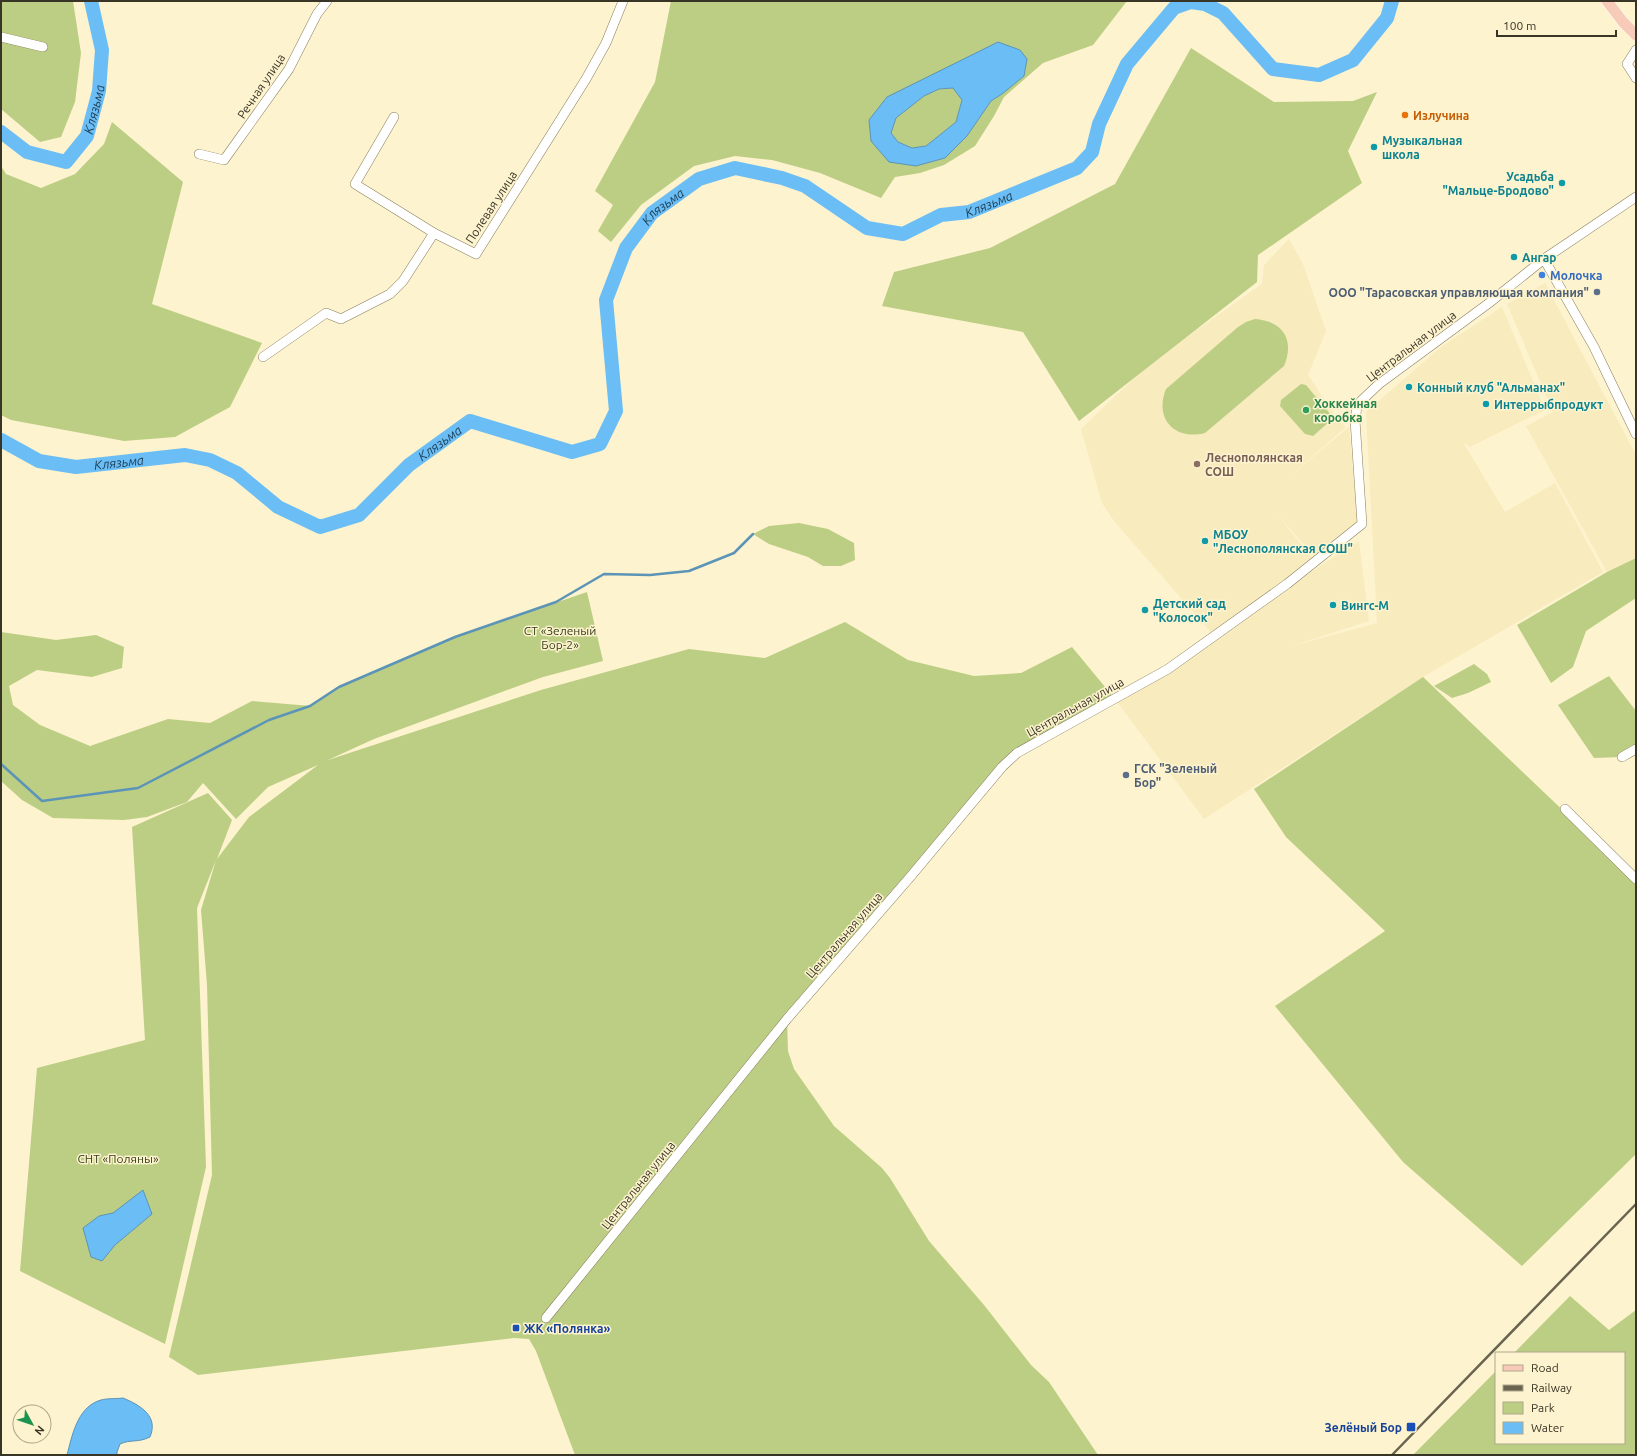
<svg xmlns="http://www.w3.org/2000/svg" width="1637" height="1456" font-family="Ubuntu,sans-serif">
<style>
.built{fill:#f8ebbe}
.green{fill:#bcce84;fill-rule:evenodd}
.water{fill:#6bbdf5;stroke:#5c94b7;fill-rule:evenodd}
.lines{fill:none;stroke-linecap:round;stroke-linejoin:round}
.stream{stroke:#5c94b7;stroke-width:2.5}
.river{stroke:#6bbdf5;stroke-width:14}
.minor-casing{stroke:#887e5d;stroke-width:10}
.major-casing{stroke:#fff;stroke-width:12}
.minor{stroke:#fff;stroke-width:9}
.major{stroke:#f7cbb8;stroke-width:11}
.rail{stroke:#696450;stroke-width:2.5}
.food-dot{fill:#e8710a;stroke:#fdf3ce;stroke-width:1.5}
.culture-dot{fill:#0f9aa8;stroke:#fdf3ce;stroke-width:1.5}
.shop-dot{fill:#3f7fe0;stroke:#fdf3ce;stroke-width:1.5}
.service-dot{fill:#5c6f8a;stroke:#fdf3ce;stroke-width:1.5}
.leisure-dot{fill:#2e9e5b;stroke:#fdf3ce;stroke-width:1.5}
.education-dot{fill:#8d6e63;stroke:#fdf3ce;stroke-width:1.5}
.transit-dot{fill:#1a4fb4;stroke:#fdf3ce;stroke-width:1.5}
.labels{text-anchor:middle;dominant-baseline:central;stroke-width:3;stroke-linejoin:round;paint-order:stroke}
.street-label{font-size:12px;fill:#383426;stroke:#fdf3ce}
.food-label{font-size:12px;font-weight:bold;fill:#c56008;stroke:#fdf3ce;text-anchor:start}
.culture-label{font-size:12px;font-weight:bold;fill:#0d838f;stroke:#fdf3ce;text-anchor:start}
.shop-label{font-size:12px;font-weight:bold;fill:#366cbe;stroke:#fdf3ce;text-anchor:start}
.service-label{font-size:12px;font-weight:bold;fill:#4e5e75;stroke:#fdf3ce;text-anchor:end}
.leisure-label{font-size:12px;font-weight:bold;fill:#27864d;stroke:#fdf3ce;text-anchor:start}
.education-label{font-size:12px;font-weight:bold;fill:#785e54;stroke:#fdf3ce;text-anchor:start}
.park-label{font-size:12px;fill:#343c18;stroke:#fdf3ce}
.transit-label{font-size:12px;font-weight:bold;fill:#164399;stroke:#fdf3ce;text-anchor:start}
.water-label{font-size:13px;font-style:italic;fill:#1e4259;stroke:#fdf3ce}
</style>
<rect width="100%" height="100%" fill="#fdf3ce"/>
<g class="built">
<path d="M1289,239L1303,264L1326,331L1308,375L1338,420L1346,427L1283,482L1349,427L1358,524L1316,558L1276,513L1312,558L1223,629L1359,541L1369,621L1288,647L1377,623L1366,412L1441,347L1502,307L1545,410L1470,447L1463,442L1505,512L1555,483L1603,572L1423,677L1204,819L1115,699L1214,636L1114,521L1102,503L1081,429L1151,362L1262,284L1264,265Z"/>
<path d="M1545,283L1636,455V558L1607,572L1526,426L1553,412L1507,304Z"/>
</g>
<g class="green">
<path d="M1,1H73L81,53L75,102L61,137L40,142L1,109Z"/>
<path d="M671,1H1127L1093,45L1043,63L1004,97L994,116L975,146L944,165L920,173L895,177L881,198L820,173L772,160L735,156L694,166L641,205L611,242L598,231L613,205L595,191L655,82ZM1020,50L1002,94L991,101L967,136L945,158L916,166L869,120Z"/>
<path d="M1191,48L1274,102L1353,101L1377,92L1348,151L1362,183L1258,255L1257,282L1079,421L1023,332L882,306L894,272L990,248L1115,184Z"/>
<path d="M953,88L962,100L956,122L926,146L912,148L898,142L891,133L896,118L924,96L939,89Z"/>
<path d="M112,122L183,182L152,304L262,343L230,407L175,437L124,441L11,420L1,415V166L6,174L41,188L75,174L104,144Z"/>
<path d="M1255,319C1283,321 1295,340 1284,366L1205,433C1174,441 1154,418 1166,389L1238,327L1246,322Z"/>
<path d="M1301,384L1306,385L1331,415L1329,422L1313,436L1305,434L1280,406L1281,400Z"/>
<path d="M799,523L828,529L854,543L855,560L841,566H823L808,557L769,544L753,534L769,526Z"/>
<path d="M1636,558V598L1586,631L1573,667L1551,683L1517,625L1607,572Z"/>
<path d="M587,592L603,661L543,677L374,739L328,760L541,690L689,649L765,658L845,622L908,660L974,676L1021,673L1072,647L1115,699L1017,753L787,1019L788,1051L794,1069L834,1126L882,1168L890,1178L929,1241L984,1305L1031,1365L1049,1382L1098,1455H575L536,1351L529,1339L514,1338L198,1375L169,1357L212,1175L207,985L201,910L216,860L197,908L206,1167L165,1344L20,1271L37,1068L145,1040L132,827L208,793L232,820L217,859L249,817L318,765L268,787L236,819L203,783L187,802L147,817L124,820L53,818L22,800L1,781V632L56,640L96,635L124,647L122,668L92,677L37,670L9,686L13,705L40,725L90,746L168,719L210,723L252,701L311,706L339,687L455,637Z"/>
<path d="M1474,664L1487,674L1491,682L1468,693L1452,698L1434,686Z"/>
<path d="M1609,676L1636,711V749L1622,757L1594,758L1558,705Z"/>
<path d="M1423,677L1636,880V1154L1522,1266L1403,1162L1275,1006L1385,931L1286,837L1254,789Z"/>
<path d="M1570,1296L1609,1330L1636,1310V1455H1413L1496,1371V1443H1624V1353H1514Z"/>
</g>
<g class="water">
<path d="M998,42L1020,50L1027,59L1024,76L1002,94L991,101L967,136L945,158L916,166L889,162L871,141L869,120L887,97ZM953,88L962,100L956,122L926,146L912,148L898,142L891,133L896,118L924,96L939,89Z"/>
<path d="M143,1190L152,1214L115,1245L102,1261L91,1257L83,1228L99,1216L113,1213Z"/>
<path d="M123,1398C140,1405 159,1416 150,1437C138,1443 131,1439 120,1444L117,1452V1455H67C72,1436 77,1409 98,1401C105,1398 115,1399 123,1398Z"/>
</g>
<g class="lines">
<path class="stream" d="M1,764L42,801L138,788L269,720L310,706L339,687L455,637L556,602L604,574L650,575L689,571L734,553L753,534"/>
<g class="river">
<path id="s1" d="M1,132L27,152L66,162L87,136L99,91L102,50L91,1"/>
<path id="s2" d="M1,440L39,461L76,467L185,455L210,460L237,473L278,507L320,527L359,515L409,465L470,421L572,452L600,444L616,411L606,300L626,248L652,213L699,179L735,168L782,178L805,186L867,228L903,234L941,215L969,212L1077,168L1092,152L1099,124L1127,64L1174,8L1191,2L1205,4L1223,13L1273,69L1319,75L1353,60L1387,18L1392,1"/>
</g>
<defs>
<g id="minor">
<path d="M1,37L43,47"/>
<path d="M1636,50L1627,64L1636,78"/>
<path d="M394,117L355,184L434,233"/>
<path d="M199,154L224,160L289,69L317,14L327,1"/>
<path d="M1544,259L1594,347L1636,434"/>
<path d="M263,357L326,313L341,319L390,294L403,281L434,233L476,254L586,79L606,43L623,1"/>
<path d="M1622,757L1636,749"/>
<path d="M1565,809L1636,879"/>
<path d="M546,1318L787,1019L911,876L1002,767L1017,753L1168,669L1287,584L1362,524L1355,420L1357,407L1361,401L1379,384L1489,303L1544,259L1636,197"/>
</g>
<path id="major" d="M1607,1L1623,22L1636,35"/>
</defs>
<use href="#minor" class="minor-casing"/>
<use href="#major" class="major-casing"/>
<use href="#minor" class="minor"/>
<use href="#major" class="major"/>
<path class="rail" d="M1392,1455L1636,1204"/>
</g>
<circle class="food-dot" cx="1405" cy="115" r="4"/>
<g class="culture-dot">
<circle cx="1374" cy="147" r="4"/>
<circle cx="1562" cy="183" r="4"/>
<circle cx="1514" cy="257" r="4"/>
<circle cx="1409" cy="387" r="4"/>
<circle cx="1486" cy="404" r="4"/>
<circle cx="1205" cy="541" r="4"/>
<circle cx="1333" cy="605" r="4"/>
<circle cx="1145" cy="610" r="4"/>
</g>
<circle class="shop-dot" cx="1542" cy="275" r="4"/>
<g class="service-dot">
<circle cx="1597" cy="292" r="4"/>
<circle cx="1126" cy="775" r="4"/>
</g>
<circle class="leisure-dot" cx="1306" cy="410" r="4"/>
<circle class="education-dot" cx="1197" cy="464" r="4"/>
<g class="transit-dot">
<rect x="512" y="1324" width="8" height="8" rx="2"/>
<rect x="1406" y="1422" width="10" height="10" rx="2"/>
</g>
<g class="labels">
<g class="street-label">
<text transform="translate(261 86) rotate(-56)">Речная улица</text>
<text transform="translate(491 207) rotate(-57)">Полевая улица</text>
<text transform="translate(1411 346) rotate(-37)">Центральная улица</text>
<text transform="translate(1075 707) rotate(-29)">Центральная улица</text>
<text transform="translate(844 935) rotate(-49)">Центральная улица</text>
<text transform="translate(638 1185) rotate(-51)">Центральная улица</text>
</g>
<g class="food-label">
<text x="1413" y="115">Излучина</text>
</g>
<g class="culture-label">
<text x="1382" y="140">Музыкальная<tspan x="1382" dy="14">школа</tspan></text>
<text x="1554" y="176" text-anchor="end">Усадьба<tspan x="1554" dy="14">"Мальце-Бродово"</tspan></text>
<text x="1522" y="257">Ангар</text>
<text x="1417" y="387">Конный клуб "Альманах"</text>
<text x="1494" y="404">Интеррыбпродукт</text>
<text x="1213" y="534">МБОУ<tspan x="1213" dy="14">"Леснополянская СОШ"</tspan></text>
<text x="1153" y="603">Детский сад<tspan x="1153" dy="14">"Колосок"</tspan></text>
<text x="1341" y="605">Вингс-М</text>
</g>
<g class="shop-label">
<text x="1550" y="275">Молочка</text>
</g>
<g class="service-label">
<text x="1589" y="292">ООО "Тарасовская управляющая компания"</text>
<text x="1134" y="768" text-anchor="start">ГСК "Зеленый<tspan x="1134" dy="14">Бор"</tspan></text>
</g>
<g class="leisure-label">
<text x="1314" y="403">Хоккейная<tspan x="1314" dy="14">коробка</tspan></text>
</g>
<g class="education-label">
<text x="1205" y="457">Леснополянская<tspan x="1205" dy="14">СОШ</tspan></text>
</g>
<g class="park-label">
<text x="560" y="630">СТ «Зеленый<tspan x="560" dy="14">Бор-2»</tspan></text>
<text x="118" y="1158">СНТ «Поляны»</text>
</g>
<g class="transit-label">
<text x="524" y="1328">ЖК «Полянка»</text>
<text x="1402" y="1427" text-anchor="end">Зелёный Бор</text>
</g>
<g class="water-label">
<text stroke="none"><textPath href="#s1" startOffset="134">Клязьма</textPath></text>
<text stroke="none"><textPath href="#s2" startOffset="1287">Клязьма</textPath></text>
<text stroke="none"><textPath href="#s2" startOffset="928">Клязьма</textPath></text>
<text stroke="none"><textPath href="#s2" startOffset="495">Клязьма</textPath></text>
<text stroke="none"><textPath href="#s2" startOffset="124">Клязьма</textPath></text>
</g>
</g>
<rect width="1637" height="1456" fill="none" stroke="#383426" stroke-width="4"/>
<rect x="1495" y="1352" width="130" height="92" fill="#fdf3ce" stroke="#aea78b"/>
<rect x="1503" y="1365" width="20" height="6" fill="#f7cbb8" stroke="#aea78b"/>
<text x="1531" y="1372" font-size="12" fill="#383426">Road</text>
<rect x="1503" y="1385" width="20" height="6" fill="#696450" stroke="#aea78b"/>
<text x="1531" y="1392" font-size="12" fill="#383426">Railway</text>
<rect x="1503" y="1402" width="20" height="12" fill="#bcce84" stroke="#aea78b"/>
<text x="1531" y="1412" font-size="12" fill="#383426">Park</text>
<rect x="1503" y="1422" width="20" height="12" fill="#6bbdf5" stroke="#aea78b"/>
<text x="1531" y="1432" font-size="12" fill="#383426">Water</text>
<g transform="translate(32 1424) rotate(130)"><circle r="19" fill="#fdf3ce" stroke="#aea78b"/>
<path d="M0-3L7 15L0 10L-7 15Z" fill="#1c934e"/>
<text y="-6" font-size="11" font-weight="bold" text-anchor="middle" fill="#383426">N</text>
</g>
<path d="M1497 30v6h119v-6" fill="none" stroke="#383426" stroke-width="2"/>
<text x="1503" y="30" font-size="12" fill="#383426" stroke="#fdf3ce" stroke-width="3" paint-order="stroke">100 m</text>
</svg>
